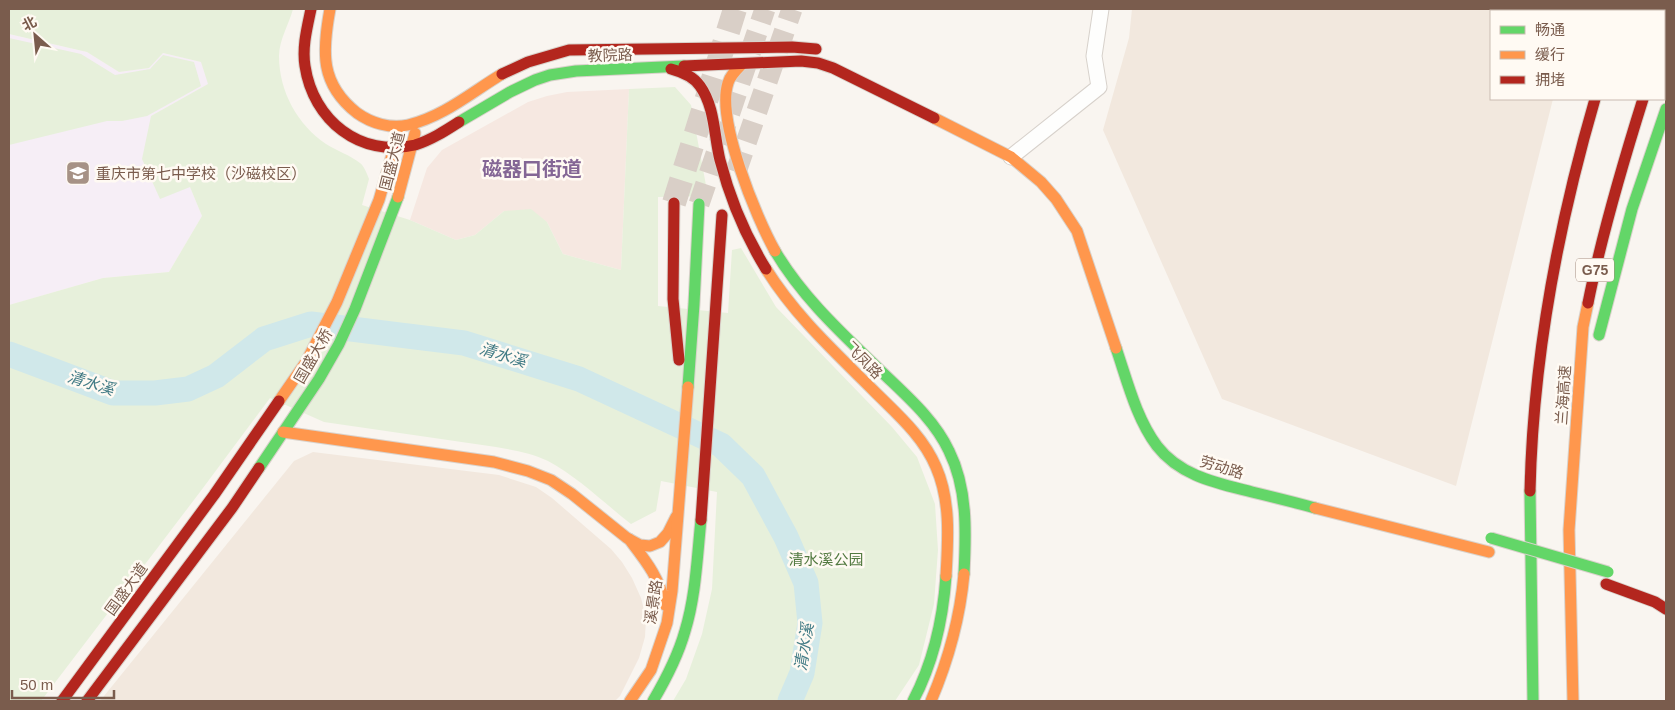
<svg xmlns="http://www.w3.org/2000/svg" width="1675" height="710" font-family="Helvetica,'Noto Sans SC',sans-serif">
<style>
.residential{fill:#f2e8de}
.commercial{fill:#f6e8e1}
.education{fill:#f6eef6}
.green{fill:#e7f0db}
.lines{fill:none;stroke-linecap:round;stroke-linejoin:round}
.river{stroke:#d0e8ea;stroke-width:25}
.secondary-tunnel{stroke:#d9cfc7;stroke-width:21;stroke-dasharray:21 11;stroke-linecap:butt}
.primary-tunnel{stroke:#d9cfc7;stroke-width:24;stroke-dasharray:24 12;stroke-linecap:butt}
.street-casing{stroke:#d7d1cb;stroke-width:17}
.fast-casing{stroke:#d9d2cb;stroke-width:13}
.slow-casing{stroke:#d9d2cb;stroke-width:13}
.jam-casing{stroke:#d9d2cb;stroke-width:13}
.street{stroke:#fefefd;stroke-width:15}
.fast{stroke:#63d668;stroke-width:11}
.slow{stroke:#ff974d;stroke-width:11}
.jam{stroke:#b3261e;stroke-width:11}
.fast-bridge-casing{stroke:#d9d2cb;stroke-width:13;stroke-linecap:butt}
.fast-bridge{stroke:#63d668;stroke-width:11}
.labels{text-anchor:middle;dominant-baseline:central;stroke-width:5;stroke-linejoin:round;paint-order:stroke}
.shield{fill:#fffaf3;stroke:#a28b7f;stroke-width:1}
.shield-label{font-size:14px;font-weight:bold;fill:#7a5c4d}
.street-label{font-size:15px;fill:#7a5c4d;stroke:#fffaf3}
.poi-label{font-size:15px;fill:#7a5c4d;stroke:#fffaf3;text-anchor:start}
.park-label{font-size:15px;fill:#537a41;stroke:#fffaf3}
.water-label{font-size:16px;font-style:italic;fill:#437c86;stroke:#fffaf3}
.district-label{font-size:20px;font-weight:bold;fill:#846695;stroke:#fffaf3}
</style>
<rect width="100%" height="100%" fill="#f9f5f0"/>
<g class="residential">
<path d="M1132,9H1575V11H1491V99H1553L1456,486L1222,399L1103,130L1129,38Z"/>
<path d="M313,452L499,475L536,487L552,498L611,549L622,562L632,578L641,598L646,618L645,637L639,658L620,696L615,701H100L294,461Z"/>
</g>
<path class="commercial" d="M629,89L621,270L563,254L547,222L504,211L475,235L456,240L410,220L427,168L442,150L528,102L547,96L567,92Z"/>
<path class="education" d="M9,34L87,52L119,72L149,68L163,53L201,62L209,84L151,116L190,187L202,216L169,272L103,278L9,305Z"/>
<g class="green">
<path d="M9,9H293C289,24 279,40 279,56C279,92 298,125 326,144C337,151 350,155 360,163C364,166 367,174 369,179L362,205L410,220L456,240L475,235L504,211L531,209L547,222L563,254L621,270L629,89L675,87L691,105L708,196L658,197V306L728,313L732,250L741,248L776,307L892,427L917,457L935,504L938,550L934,604L919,665L895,701H673L686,679L702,634L712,589L717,492L661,481L656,511L631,524C604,503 578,477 548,461C532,453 513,450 496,447L324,422L270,398L200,492L41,701H9V305L103,278L169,272L202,216L190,187L160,199L142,159L151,116L208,84L201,62L163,53L149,68L119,72L87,52L9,34Z"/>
<path d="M9,38L81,54L115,75L150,69L163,55L194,62L201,86L147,116L122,121H107L9,145Z"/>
</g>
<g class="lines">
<path class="river" d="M9,354L113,393H155L188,389L216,376L264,339L311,324L464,343L579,379L721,445L753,476L786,537L806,583L810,623L802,673L790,701"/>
<g class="secondary-tunnel">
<path d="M736,172L792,9"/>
<path d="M699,204L765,9"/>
</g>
<path class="primary-tunnel" d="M674,203L735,9"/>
<defs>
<path id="street" d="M1011,157L1099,87L1094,56L1101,9"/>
<g id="fast">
<path d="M1664,43L1666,36"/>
<path d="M459,122L510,92L535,80L550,75L576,71L684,66"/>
<path d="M775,251C804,300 846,337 886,376C909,398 935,421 949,451C968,489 966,534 964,574"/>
<path d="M1599,335L1632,209L1666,109"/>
<path d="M1116,348C1127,380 1136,418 1157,446C1180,476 1217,483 1252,492C1273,497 1294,502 1315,508"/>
<path d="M688,387L694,304L699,204"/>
<path d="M259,468L319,379L339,344L355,309L398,197"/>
<path d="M1530,491L1533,701"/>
<path d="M653,701C666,679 678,656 685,631C696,595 697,557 701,520"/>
<path d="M913,701C933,663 943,619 946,576"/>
</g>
<g id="slow">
<path d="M330,9C322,52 320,84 357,113C371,123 390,129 408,125C443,117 472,92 502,74"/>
<path d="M741,65C735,71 730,76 728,83C716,120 756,217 775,251"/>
<path d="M934,118L1011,157L1041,182L1056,199L1077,231L1116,348"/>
<path d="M398,197L415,133"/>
<path d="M766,269C796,317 835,352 874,391C897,414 923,436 936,467C951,501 948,540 946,576"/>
<path d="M279,401L306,362L337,302L379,200L398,134"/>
<path d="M283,432L494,462L528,471L551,480L572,494L627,538L640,545L650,546L660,542L668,533L676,517"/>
<path d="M1315,508L1489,552"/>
<path d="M629,539C645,560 660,578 665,605"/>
<path d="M630,701L651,670L667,623L672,591L688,387"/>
<path d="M931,701C948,661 960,618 964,574"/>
<path d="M1573,701L1569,530L1583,327L1588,303"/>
</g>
<g id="jam">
<path d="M311,9C307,28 302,47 305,66C313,120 360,158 415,145C431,140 445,131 459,122"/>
<path d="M1623,11L1624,9"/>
<path d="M684,66L801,61L818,63L833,68L934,118"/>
<path d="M671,69C682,72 693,76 700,86C715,107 714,136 720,160C730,199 745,235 766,269"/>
<path d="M502,74L528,62L569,50L792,47L816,49"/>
<path d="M674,203L673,299L679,360"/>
<path d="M1588,303C1602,233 1622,166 1643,99"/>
<path d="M1530,491C1533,358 1558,226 1595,99"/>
<path d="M701,520L722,215"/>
<path d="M1606,584L1655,602L1666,609"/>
<path d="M62,701L214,495L279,401"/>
<path d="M87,701L232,508L259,468"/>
</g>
</defs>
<use href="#street" class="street-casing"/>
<use href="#fast" class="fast-casing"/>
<use href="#slow" class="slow-casing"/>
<use href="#jam" class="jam-casing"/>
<use href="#street" class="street"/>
<use href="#fast" class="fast"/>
<use href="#slow" class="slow"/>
<use href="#jam" class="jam"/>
<defs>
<path id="fast-bridge" d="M1491,538L1608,572"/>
</defs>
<use href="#fast-bridge" class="fast-bridge-casing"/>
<use href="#fast-bridge" class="fast-bridge"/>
</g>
<defs>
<symbol id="school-square" viewBox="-11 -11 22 22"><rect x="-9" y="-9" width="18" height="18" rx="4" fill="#a69286" stroke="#fffaf3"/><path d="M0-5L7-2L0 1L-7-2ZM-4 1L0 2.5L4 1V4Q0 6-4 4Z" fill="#fff"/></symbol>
</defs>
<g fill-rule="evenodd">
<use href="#school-square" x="64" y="159" width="28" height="28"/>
</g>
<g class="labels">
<rect class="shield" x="1576" y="258.5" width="38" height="23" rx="4"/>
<g class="shield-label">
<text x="1595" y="270">G75</text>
</g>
<g class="street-label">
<text transform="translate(610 55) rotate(-2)">教院路</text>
<text transform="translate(392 161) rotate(-76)">国盛大道</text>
<text transform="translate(313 356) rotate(-60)">国盛大桥</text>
<text transform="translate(864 360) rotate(45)">飞凤路</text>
<text transform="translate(1563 395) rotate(-86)">兰海高速</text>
<text transform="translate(1222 467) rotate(17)">劳动路</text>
<text transform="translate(126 589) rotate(-54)">国盛大道</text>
<text transform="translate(653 602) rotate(-81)">溪景路</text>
</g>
<g class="poi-label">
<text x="96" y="173">重庆市第七中学校（沙磁校区）</text>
</g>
<g class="park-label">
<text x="826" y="559">清水溪公园</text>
</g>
<g class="water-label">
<text transform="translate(503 355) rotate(17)">清水溪</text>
<text transform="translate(91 383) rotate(17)">清水溪</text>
<text transform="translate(804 647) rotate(-81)">清水溪</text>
</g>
<g class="district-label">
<text x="532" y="169">磁器口街道</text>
</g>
</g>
<rect width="1675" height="710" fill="none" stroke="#7a5c4d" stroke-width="20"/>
<rect x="1490" y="10" width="175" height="90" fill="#fffaf3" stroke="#cabbb1"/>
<rect x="1500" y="26" width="25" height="8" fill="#63d668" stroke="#cabbb1"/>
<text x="1535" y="35" font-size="15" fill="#7a5c4d">畅通</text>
<rect x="1500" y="51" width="25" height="8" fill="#ff974d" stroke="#cabbb1"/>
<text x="1535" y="60" font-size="15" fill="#7a5c4d">缓行</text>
<rect x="1500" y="76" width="25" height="8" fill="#b3261e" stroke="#cabbb1"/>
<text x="1535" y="85" font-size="15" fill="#7a5c4d">拥堵</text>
<g transform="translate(35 35) rotate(333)" stroke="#fffaf3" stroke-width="4" paint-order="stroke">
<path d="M0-4L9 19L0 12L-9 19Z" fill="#7a5c4d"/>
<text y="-8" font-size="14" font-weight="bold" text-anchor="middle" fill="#7a5c4d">北</text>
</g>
<path d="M12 690v8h102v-8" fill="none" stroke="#7a5c4d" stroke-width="2.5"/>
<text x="20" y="690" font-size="15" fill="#7a5c4d" stroke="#fffaf3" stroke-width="4" paint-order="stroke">50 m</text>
</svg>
